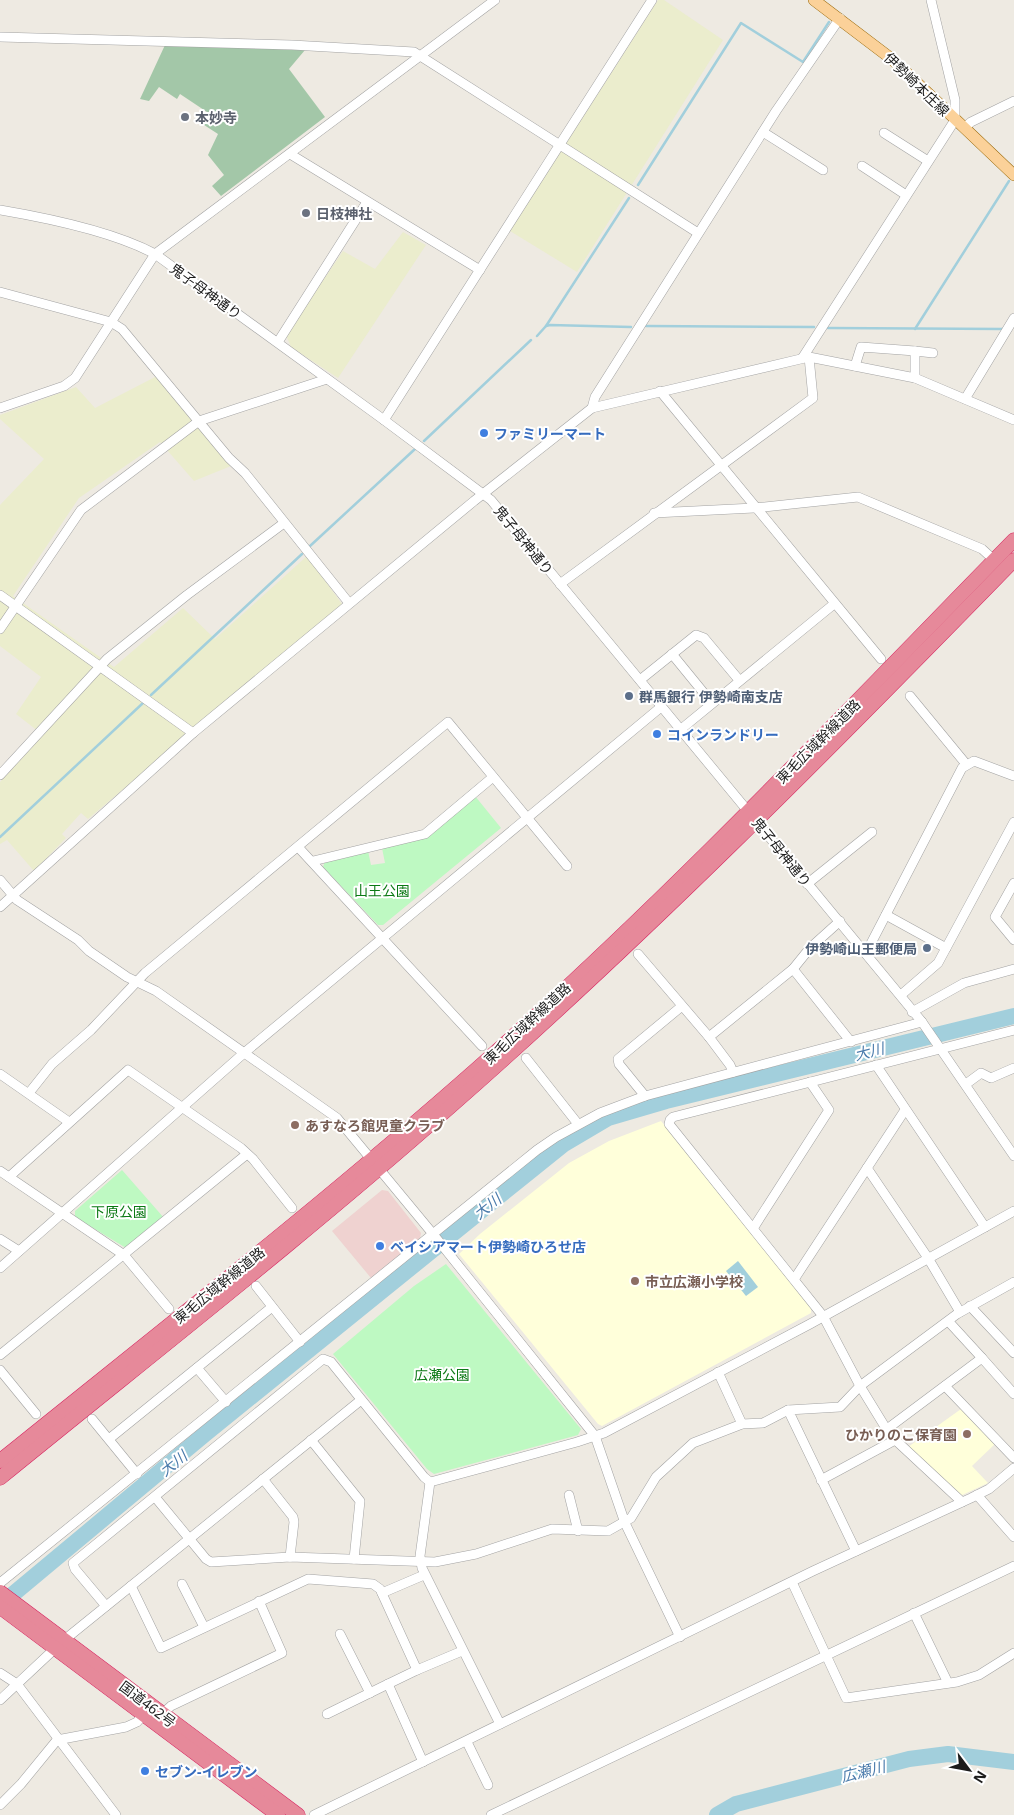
<svg xmlns="http://www.w3.org/2000/svg" width="1014" height="1815" font-family="'Noto Sans','Noto Sans JP',sans-serif">
<style>
.commercial{fill:#efd2d0}
.education{fill:#ffffda}
.farmland{fill:#ebedcd}
.cemetery{fill:#a3c7a8}
.park{fill:#bef9c2}
.water{fill:#a2cfdc}
.lines{fill:none;stroke-linecap:round;stroke-linejoin:round}
.stream{stroke:#a2cfdc;stroke-width:2.5}
.river{stroke:#a2cfdc;stroke-width:16}
.minor-casing{stroke:#a3a3a3;stroke-width:10}
.major-casing{stroke:#946300;stroke-width:12}
.highway-casing{stroke:#d72461;stroke-width:15}
.minor{stroke:#fff;stroke-width:9}
.major{stroke:#fbd199;stroke-width:11}
.highway{stroke:#e6899a;stroke-width:14}
.worship-dot{fill:#6b7280;stroke:#fff;stroke-width:2}
.shop-dot{fill:#3f7fe0;stroke:#fff;stroke-width:2}
.service-dot{fill:#5c6f8a;stroke:#fff;stroke-width:2}
.education-dot{fill:#8d6e63;stroke:#fff;stroke-width:2}
.labels{text-anchor:middle;dominant-baseline:central;stroke-width:4;stroke-linejoin:round;paint-order:stroke}
.street-label{font-size:14px;fill:#1c1c1c;stroke:#fff}
.worship-label{font-size:14px;font-weight:bold;fill:#5b616d;stroke:#fff;text-anchor:start}
.shop-label{font-size:14px;font-weight:bold;fill:#366cbe;stroke:#fff;text-anchor:start}
.service-label{font-size:14px;font-weight:bold;fill:#4e5e75;stroke:#fff;text-anchor:start}
.park-label{font-size:14px;fill:#0b7914;stroke:#fff}
.education-label{font-size:14px;font-weight:bold;fill:#785e54;stroke:#fff;text-anchor:start}
.water-label{font-size:15px;font-style:italic;fill:#497aab;stroke:#fff}
</style>
<rect width="100%" height="100%" fill="#eeeae2"/>
<path class="commercial" d="M382,1190L388,1191L421,1233L420,1238L371,1278L332,1231Z"/>
<g class="education">
<path d="M661,1121L811,1307V1313L602,1426L598,1424L459,1254L480,1234L569,1163L609,1141Z"/>
<path d="M961,1409L995,1444L972,1466L988,1483L960,1496L908,1447Z"/>
</g>
<g class="farmland">
<path d="M658,0H664L723,40L577,272L510,231Z"/>
<path d="M403,232L426,245L338,378L291,347L286,335L343,251L375,269Z"/>
<path d="M157,376L231,466L194,481L160,442L79,498L13,596L114,667L183,608L215,639L307,556L342,604L88,819L81,813L62,834L66,838L34,871L7,840L0,844V782L43,735L16,714L41,677L0,646V505L44,459L0,419V415L76,387L95,408Z"/>
</g>
<path class="cemetery" d="M165,45L305,50L289,69L325,117L221,196L212,186L224,175L208,155L218,134L201,123L207,112L180,94L177,99L159,87L149,101L140,99Z"/>
<g class="park">
<path d="M475,796L501,828L383,925H378L323,867L325,861L368,851L371,865L385,863L382,848L425,837Z"/>
<path d="M122,1170L164,1218L126,1248L75,1217V1211Z"/>
<path d="M446,1264L581,1429L578,1435L434,1474L427,1469L333,1354L414,1286Z"/>
</g>
<path class="water" d="M738,1261L758,1287L746,1296L726,1271Z"/>
<g class="lines">
<g class="stream">
<path d="M638,185L741,23L803,62L829,22"/>
<path d="M546,326L629,198"/>
<path d="M646,326L814,327"/>
<path d="M828,328L1003,329"/>
<path d="M915,329L1009,181"/>
<path d="M537,336L546,326L550,325L631,327"/>
<path d="M424,441L531,340"/>
<path d="M310,546L415,449"/>
<path d="M151,695L302,554"/>
<path d="M0,837L143,703"/>
</g>
<g class="river">
<path d="M0,1605L205,1434L518,1181L564,1144L608,1118L666,1101L1014,1016"/>
<path d="M717,1815L736,1804L909,1759L948,1754L1014,1762"/>
</g>
<defs>
<g id="minor">
<path d="M0,37L292,45L414,52L698,233"/>
<path d="M964,128L971,122L1014,101"/>
<path d="M763,132L823,170"/>
<path d="M884,133L928,161"/>
<path d="M290,154L480,270"/>
<path d="M862,166L906,195"/>
<path d="M0,210C47,218 114,232 155,254L384,420L491,500L922,1022L1014,1156"/>
<path d="M0,292L111,322L122,329L229,458L245,473L349,603"/>
<path d="M278,342L367,202"/>
<path d="M915,351L933,353"/>
<path d="M803,357L955,120V100L931,0"/>
<path d="M855,366L861,347L915,351V378"/>
<path d="M660,391L881,659"/>
<path d="M965,399L1014,318"/>
<path d="M0,408L64,386L75,378L155,254L495,0"/>
<path d="M592,408L595,397L776,111L840,18"/>
<path d="M384,420L652,0"/>
<path d="M654,513L754,508L858,497L982,549L994,560"/>
<path d="M560,584L813,398L809,357"/>
<path d="M0,595L193,733"/>
<path d="M0,629L81,510L199,421L327,379"/>
<path d="M672,654L712,703"/>
<path d="M640,680L696,635L704,638L739,680"/>
<path d="M910,696L966,764"/>
<path d="M680,730L834,604"/>
<path d="M0,775L107,659L187,595L284,523"/>
<path d="M298,847L482,1046"/>
<path d="M313,861L425,834L493,777"/>
<path d="M0,880L17,900L78,940L89,951L127,977L156,991L337,1118L433,1234L595,1436L625,1523L680,1637"/>
<path d="M1014,883L995,917L1014,940"/>
<path d="M807,884L872,832"/>
<path d="M0,907L193,733L474,501L592,408L809,357L915,378L1014,420"/>
<path d="M886,915L946,948"/>
<path d="M866,953L962,768L974,761L1014,776"/>
<path d="M638,954L709,1037L730,1065L733,1072"/>
<path d="M793,969L851,1042"/>
<path d="M901,995L938,963L1014,822"/>
<path d="M912,1012L964,983L1014,969"/>
<path d="M709,1037L793,969L810,948L840,921"/>
<path d="M526,1058L578,1124"/>
<path d="M876,1065L985,1227"/>
<path d="M0,1074L69,1122"/>
<path d="M966,1084L981,1073L991,1078L1014,1068"/>
<path d="M29,1093L52,1064L91,1030L145,973L448,722L567,866"/>
<path d="M645,1096L619,1064L618,1059L682,1006"/>
<path d="M867,1168L928,1258L960,1312"/>
<path d="M0,1171L124,1255L169,1309"/>
<path d="M9,1177L128,1070L241,1148L253,1159L292,1208"/>
<path d="M754,1227L829,1110L810,1082"/>
<path d="M0,1239L19,1251"/>
<path d="M0,1268L244,1053L661,707"/>
<path d="M795,1278L905,1110"/>
<path d="M256,1286L300,1342"/>
<path d="M970,1306L1014,1353"/>
<path d="M949,1322L982,1358"/>
<path d="M0,1355L247,1154"/>
<path d="M197,1368L226,1402"/>
<path d="M0,1370L36,1414"/>
<path d="M718,1372L742,1424"/>
<path d="M945,1386L1014,1458"/>
<path d="M92,1419L137,1474"/>
<path d="M887,1429L982,1358L1014,1394"/>
<path d="M109,1439L272,1307"/>
<path d="M311,1440L360,1501L354,1559"/>
<path d="M263,1479L293,1517L294,1522L290,1557"/>
<path d="M821,1480L895,1440"/>
<path d="M430,1482L420,1556L422,1568L500,1724"/>
<path d="M569,1495L578,1531"/>
<path d="M977,1495L1014,1537"/>
<path d="M155,1497L206,1559L211,1562L290,1557L435,1562L476,1554L552,1529L608,1531L631,1518L656,1477L693,1443L742,1424L763,1423L788,1410"/>
<path d="M962,1502L890,1435L860,1386L823,1316L669,1124L670,1120L673,1117L1014,1030"/>
<path d="M856,1551L788,1410L840,1407L860,1386L957,1314L1014,1282"/>
<path d="M792,1582L846,1698L957,1682L979,1675L1014,1653"/>
<path d="M0,1583L537,1150L556,1137L600,1113L645,1096L922,1022"/>
<path d="M182,1584L204,1627"/>
<path d="M131,1586L161,1648L308,1579L373,1584L380,1589L417,1670L388,1684L423,1762"/>
<path d="M382,1593L424,1575"/>
<path d="M106,1606L75,1569L73,1563L323,1359L331,1362L424,1477L430,1482L434,1481L577,1442L604,1433L810,1324L1014,1211"/>
<path d="M914,1613L948,1683"/>
<path d="M340,1634L370,1693"/>
<path d="M417,1670L462,1651"/>
<path d="M0,1673L17,1684L116,1815"/>
<path d="M0,1700L63,1641L361,1400"/>
<path d="M162,1714L171,1706L282,1653L259,1601"/>
<path d="M327,1714L388,1684"/>
<path d="M467,1742L488,1785"/>
<path d="M0,1805L21,1784L57,1740L126,1727L137,1722L144,1714"/>
<path d="M314,1815L813,1571L971,1498L989,1489L1014,1468"/>
<path d="M491,1815L1014,1566"/>
</g>
<path id="major" d="M814,0L893,60L1014,175"/>
<g id="highway">
<path d="M0,1461C161,1331 324,1204 479,1067C667,901 839,719 1014,540"/>
<path d="M0,1478C151,1355 305,1235 451,1106C648,933 831,748 1014,560"/>
<path d="M0,1592L298,1815"/>
<path d="M0,1607L278,1815"/>
</g>
</defs>
<use href="#minor" class="minor-casing"/>
<use href="#major" class="major-casing"/>
<use href="#highway" class="highway-casing"/>
<use href="#minor" class="minor"/>
<use href="#major" class="major"/>
<use href="#highway" class="highway"/>
</g>
<g class="worship-dot">
<circle cx="185" cy="117" r="5"/>
<circle cx="306" cy="213" r="5"/>
</g>
<g class="shop-dot">
<circle cx="484" cy="433" r="5"/>
<circle cx="657" cy="734" r="5"/>
<circle cx="380" cy="1246" r="5"/>
<circle cx="145" cy="1771" r="5"/>
</g>
<g class="service-dot">
<circle cx="629" cy="696" r="5"/>
<circle cx="927" cy="948" r="5"/>
</g>
<g class="education-dot">
<circle cx="295" cy="1125" r="5"/>
<circle cx="635" cy="1281" r="5"/>
<circle cx="967" cy="1434" r="5"/>
</g>
<g class="labels">
<g class="street-label">
<text transform="translate(917 84) rotate(44)">伊勢崎本庄線</text>
<text transform="translate(206 291) rotate(36)">鬼子母神通り</text>
<text transform="translate(524 540) rotate(51)">鬼子母神通り</text>
<text transform="translate(818 741) rotate(-45)">東毛広域幹線道路</text>
<text transform="translate(782 852) rotate(51)">鬼子母神通り</text>
<text transform="translate(527 1023) rotate(-43)">東毛広域幹線道路</text>
<text transform="translate(219 1285) rotate(-39)">東毛広域幹線道路</text>
<text transform="translate(148 1704) rotate(37)">国道462号</text>
</g>
<g class="worship-label">
<text x="195" y="117">本妙寺</text>
<text x="316" y="213">日枝神社</text>
</g>
<g class="shop-label">
<text x="494" y="433">ファミリーマート</text>
<text x="667" y="734">コインランドリー</text>
<text x="390" y="1246">ベイシアマート伊勢崎ひろせ店</text>
<text x="155" y="1771">セブン-イレブン</text>
</g>
<g class="service-label">
<text x="639" y="696">群馬銀行 伊勢崎南支店</text>
<text x="917" y="948" text-anchor="end">伊勢崎山王郵便局</text>
</g>
<g class="park-label">
<text x="382" y="890">山王公園</text>
<text x="119" y="1211">下原公園</text>
<text x="442" y="1374">広瀬公園</text>
</g>
<g class="education-label">
<text x="305" y="1125">あすなろ館児童クラブ</text>
<text x="645" y="1281">市立広瀬小学校</text>
<text x="957" y="1434" text-anchor="end">ひかりのこ保育園</text>
</g>
<g class="water-label">
<text transform="translate(869 1051) rotate(-14)">大川</text>
<text transform="translate(487 1206) rotate(-39)">大川</text>
<text transform="translate(173 1463) rotate(-39)">大川</text>
<text transform="translate(863 1771) rotate(-14)">広瀬川</text>
</g>
</g>
<g transform="translate(969 1770) rotate(122)" stroke="#ffffff" stroke-width="4" paint-order="stroke">
<path d="M0-4L9 19L0 12L-9 19Z" fill="#1c1c1c"/>
<text y="-8" font-size="14" font-weight="bold" text-anchor="middle" fill="#1c1c1c">N</text>
</g>
</svg>
